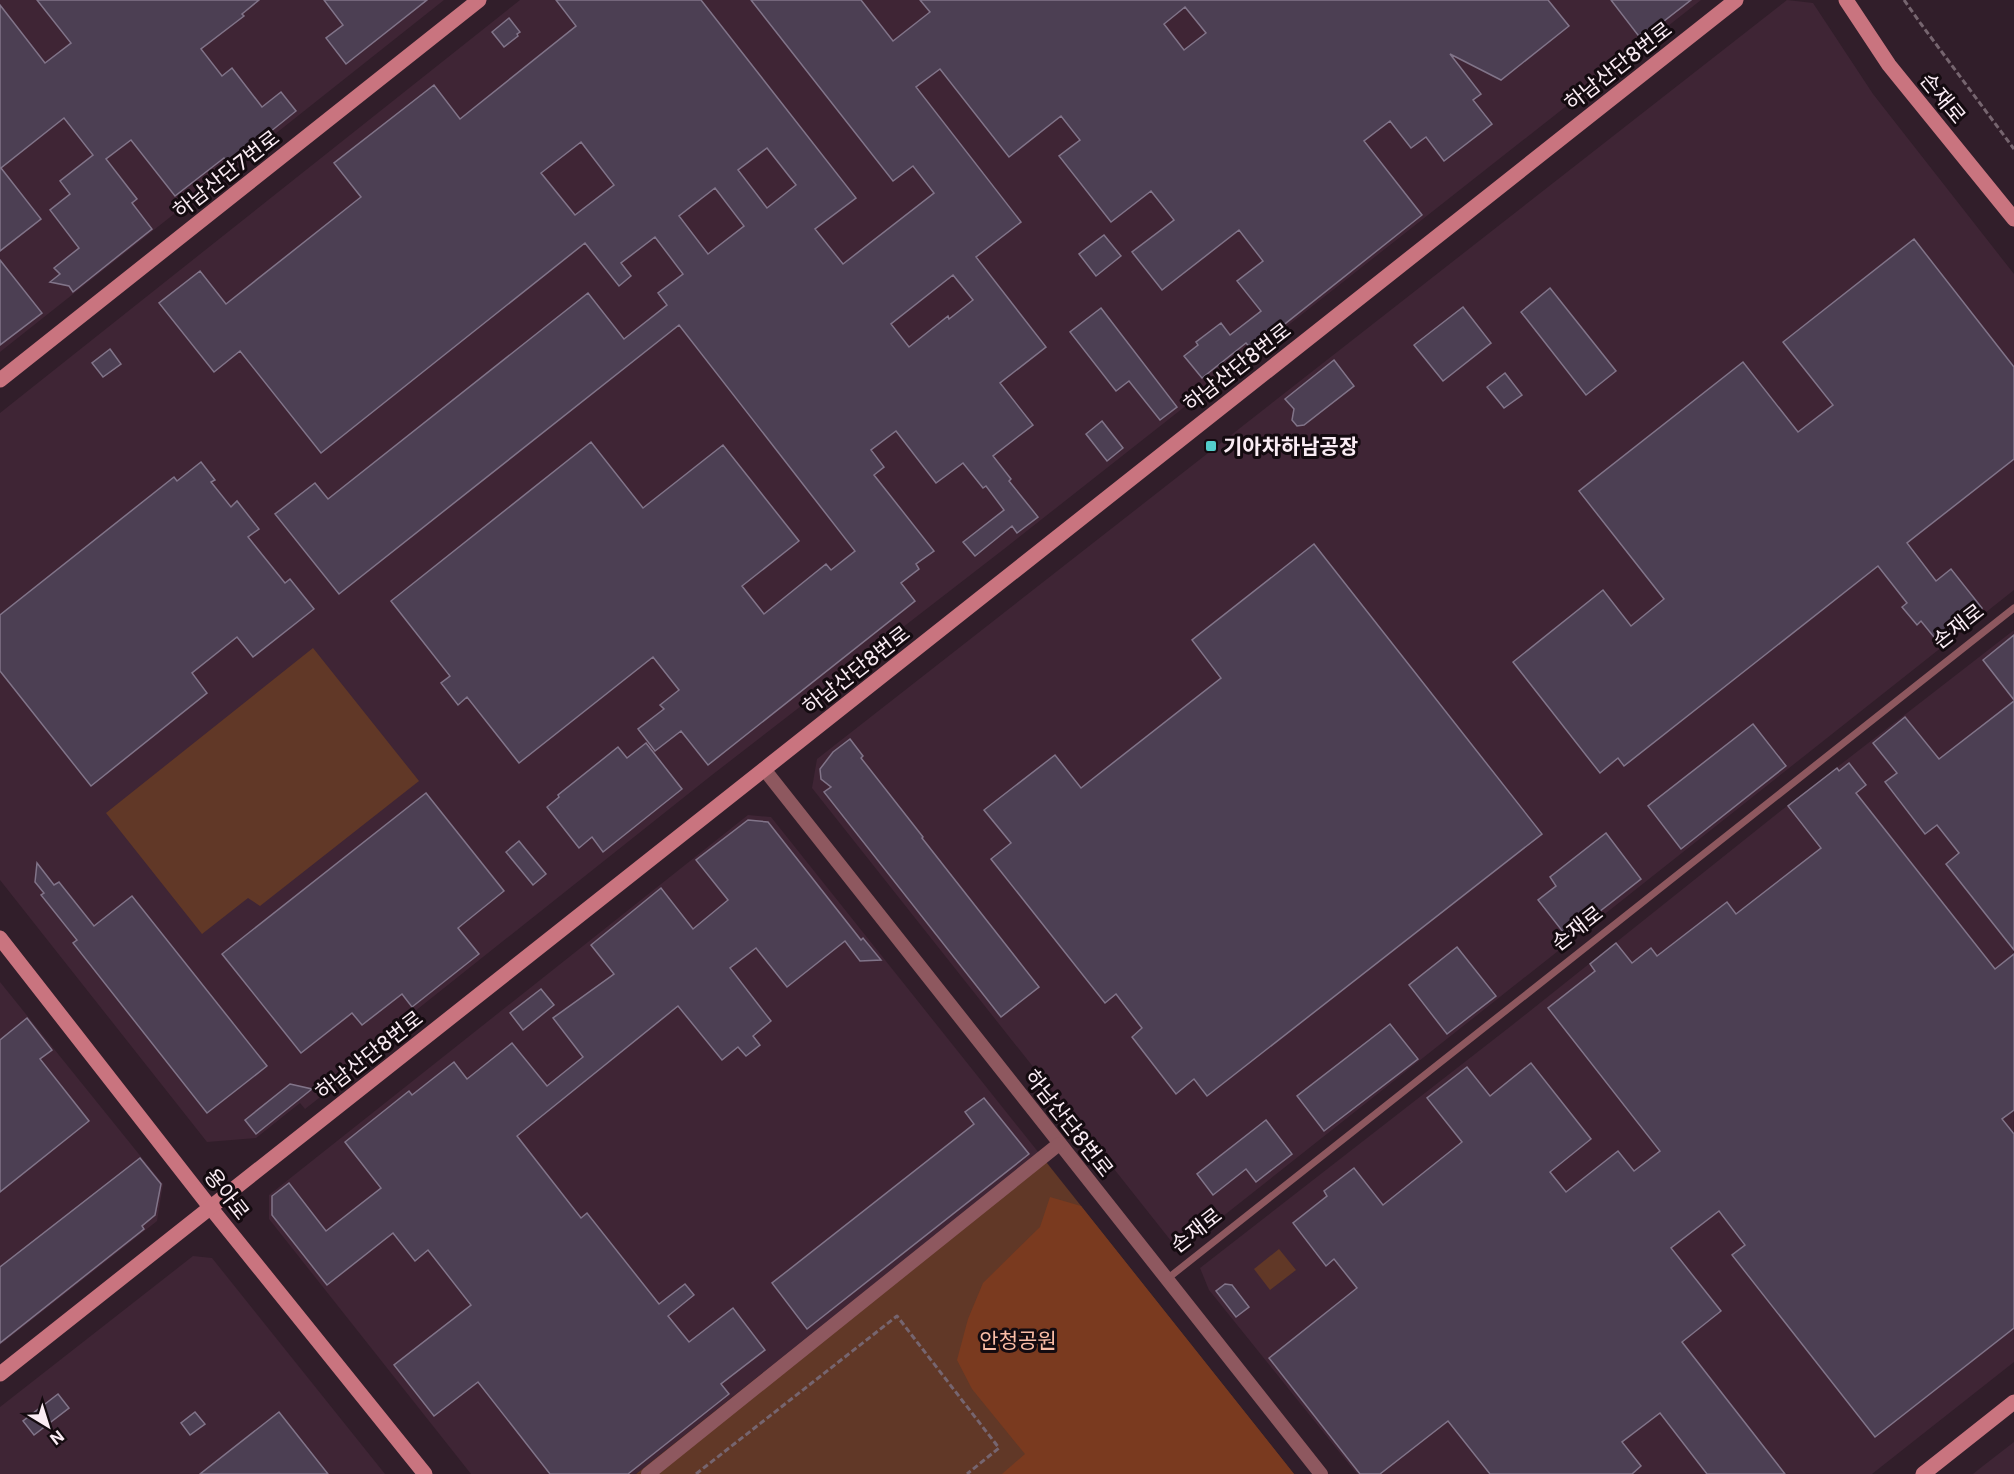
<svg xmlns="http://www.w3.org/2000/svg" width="2014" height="1474" font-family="Inter,'Noto Sans KR',sans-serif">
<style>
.built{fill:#3f2535}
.green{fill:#613827}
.forest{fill:#7a3a1f}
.building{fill:#4c3f53;stroke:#817489;stroke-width:1.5;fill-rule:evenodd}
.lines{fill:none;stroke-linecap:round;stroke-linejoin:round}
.path{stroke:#76656f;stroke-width:3;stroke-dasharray:6 3;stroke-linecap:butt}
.lane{stroke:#8e585f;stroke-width:7}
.street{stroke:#8e585f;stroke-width:14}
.secondary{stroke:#c9747f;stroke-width:15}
.poi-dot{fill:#53cdcb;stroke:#140b10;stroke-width:2}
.labels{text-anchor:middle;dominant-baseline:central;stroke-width:6;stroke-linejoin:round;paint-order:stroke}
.street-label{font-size:21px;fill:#faecf4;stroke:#140b10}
.poi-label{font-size:21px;font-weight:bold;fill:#faecf4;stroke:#140b10;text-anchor:start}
.park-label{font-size:21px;fill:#fabda6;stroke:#140b10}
</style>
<rect width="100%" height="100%" fill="#311e2a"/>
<g class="built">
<path d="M0,0H444L0,352Z"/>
<path d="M520,0H1701L1004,549L712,775L341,1070L346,1077L305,1109L300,1103L256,1138L207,1142L0,880V413Z"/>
<path d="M1787,0L1813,3L1873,94L2014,274V590L1179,1251L812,788L817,759Z"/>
<path d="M2014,630V1362L1872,1474H1357L1209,1290L1200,1268L1511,1026L1778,813Z"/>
<path d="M748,815L771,817L1039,1153L636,1474H471L269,1219V1195Z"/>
<path d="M0,982L163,1184L157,1221L0,1345Z"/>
<path d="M193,1256L212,1258L385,1474H0V1407Z"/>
<path d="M2014,1442V1474H1973L1983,1466Z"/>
</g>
<g class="green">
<path d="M313,648L419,781L260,906L248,898L202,934L106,813Z"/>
<path d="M1039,1153L1294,1474H636Z"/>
<path d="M1279,1249L1296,1270L1270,1290L1254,1269Z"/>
</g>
<path class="forest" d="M1050,1197L1081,1206L1294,1474H1002L1025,1454L972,1389L957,1360L968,1319L983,1283L1040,1227Z"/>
<g class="building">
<path d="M37,0H259L242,14L244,16L201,49L222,76L232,68L262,107L281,92L296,111L229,165L224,158L175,196L131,140L106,159L137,199L132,203L152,229L73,292L69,286L50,282L60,274L54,268L79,248L50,210L70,194L60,181L93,155L64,118L1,168L41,219L0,251V5L45,63L71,43Z"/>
<path d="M324,0H427L346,64L326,38L343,25Z"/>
<path d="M556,0H701L856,198L815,229L843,264L934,193L913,166L893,181L751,0H861L893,41L930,12L920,0H1548L1569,26L1501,80L1450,54L1481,94L1473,100L1492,124L1444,161L1426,137L1411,148L1390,121L1364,141L1422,215L1252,350L1246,343L1202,378L1184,356L1198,345L1196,342L1221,323L1230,335L1261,311L1237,281L1263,261L1239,230L1162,290L1132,252L1174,220L1151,191L1111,222L1059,156L1080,140L1061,116L1009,157L940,69L916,87L1021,222L976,257L1046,347L1000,383L1033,425L993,456L1011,479L1009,481L1038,517L1017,533L1012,526L975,556L963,542L1004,510L986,486L983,488L963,463L936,483L896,431L871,450L884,467L874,475L934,551L916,564L919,569L901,583L915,601L708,765L681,731L655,751L638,729L664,709L660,705L679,690L653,657L519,763L467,697L458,705L441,683L450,676L391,601L591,442L643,508L723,445L799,541L742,586L764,614L826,564L831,570L855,551L679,325L339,594L275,514L315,483L328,499L588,293L624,339L667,305L658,293L683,274L655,237L621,263L631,276L619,286L585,243L321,453L240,351L214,372L159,303L200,271L226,304L361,197L334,163L434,85L460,119L576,26ZM1185,7L1206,33L1184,50L1164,24ZM581,142L614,185L575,215L541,173ZM767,148L796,185L767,208L738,170ZM715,188L744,226L708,254L679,216ZM953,275L973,300L949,319L948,316L909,347L891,324Z"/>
<path d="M1611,0H1691L1641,39Z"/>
<path d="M509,18L520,32L517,34L518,36L504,47L492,32Z"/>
<path d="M1104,235L1121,256L1096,276L1079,254Z"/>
<path d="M1914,239L2014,367V459L1907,543L1936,581L1951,569L1982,608L1938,642L1921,621L1917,625L1902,607L1907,603L1878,566L1624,766L1618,758L1600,773L1513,662L1603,590L1631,626L1664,599L1579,491L1743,362L1798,432L1833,405L1783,342Z"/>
<path d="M0,260L42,313L0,345Z"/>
<path d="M1550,288L1616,371L1586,395L1521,312Z"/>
<path d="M1463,307L1491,343L1443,381L1414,345Z"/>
<path d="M1101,308L1177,407L1160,420L1129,381L1116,391L1070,332Z"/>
<path d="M110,349L121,364L103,377L92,363Z"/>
<path d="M1334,360L1354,386L1304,425L1297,426L1292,420L1294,409L1285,399Z"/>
<path d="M1505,373L1522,395L1504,408L1487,387Z"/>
<path d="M1102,421L1123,448L1107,461L1086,434Z"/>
<path d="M201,462L215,480L211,482L231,507L237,501L259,529L248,537L285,583L290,579L314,609L253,657L237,637L192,673L207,693L91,786L0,671V615L174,477L177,481Z"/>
<path d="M1314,544L1542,834L1207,1096L1194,1079L1176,1094L1132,1037L1142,1028L1116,994L1105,1003L991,859L1011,843L984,810L1055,755L1081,788L1221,678L1192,640Z"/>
<path d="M2014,635V700L1983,660Z"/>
<path d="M2014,701V950L1946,864L1959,853L1937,825L1925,834L1885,782L1897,773L1873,743L1905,717L1939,759Z"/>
<path d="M1753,724L1786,766L1681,849L1648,806Z"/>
<path d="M850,739L863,756L861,758L923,837L922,838L1039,987L1001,1017L824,792L831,787L821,779L820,769L833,752Z"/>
<path d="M646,743L682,789L603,852L592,837L579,848L547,807L559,797L558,795L618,747L627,758Z"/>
<path d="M1849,763L1866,785L1856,793L1995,969L2014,954V1110L2002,1119L2014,1134V1328L1875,1437L1732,1255L1745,1245L1719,1211L1671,1248L1721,1311L1682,1342L1785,1474H1707L1660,1413L1622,1442L1641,1466L1632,1474H1490L1448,1421L1380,1474H1360L1269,1358L1357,1288L1334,1259L1326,1266L1293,1223L1327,1196L1324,1191L1354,1168L1383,1205L1462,1142L1427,1098L1467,1067L1490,1096L1531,1063L1591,1139L1550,1172L1566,1192L1618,1151L1634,1171L1660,1151L1548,1008L1595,971L1590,964L1616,943L1632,963L1651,948L1657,956L1727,902L1736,914L1821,848L1788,806L1837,768L1839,771Z"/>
<path d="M426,793L504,891L458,928L479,954L412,1007L402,994L362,1025L352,1013L301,1053L222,954Z"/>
<path d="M748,820L768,822L861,940L863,938L881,960L860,961L845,941L787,987L756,948L730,968L771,1021L753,1036L760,1045L746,1056L738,1047L722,1060L678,1006L517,1136L581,1218L587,1213L659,1304L685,1284L694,1295L668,1316L689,1342L733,1308L765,1350L721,1384L729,1394L628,1474H550L478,1382L434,1416L394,1365L471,1305L428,1250L415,1261L393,1233L327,1285L272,1215V1196L289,1183L326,1231L381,1188L345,1142L409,1091L412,1095L454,1062L467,1079L512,1043L547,1086L583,1057L553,1018L614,974L591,945L661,888L693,929L728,900L696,860Z"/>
<path d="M1606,833L1641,879L1567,937L1538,900L1556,886L1550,877Z"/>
<path d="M519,841L546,874L533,885L506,852Z"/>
<path d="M37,863L54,885L59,882L94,926L132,896L267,1066L207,1113L73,943L77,940L41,895L44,893L35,882Z"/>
<path d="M1457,947L1496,996L1447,1034L1409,985Z"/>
<path d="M541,989L554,1005L523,1030L510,1013Z"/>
<path d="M27,1018L52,1050L40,1059L89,1121L0,1192V1040Z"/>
<path d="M1390,1024L1418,1059L1324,1131L1297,1096Z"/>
<path d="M290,1084L312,1089L256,1134L245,1120Z"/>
<path d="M984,1098L1029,1154L807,1329L772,1283L974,1124L965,1112Z"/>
<path d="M1266,1120L1292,1154L1256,1182L1246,1169L1213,1195L1197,1174Z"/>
<path d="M140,1158L161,1184L155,1215L142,1226L144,1229L0,1343V1267Z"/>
<path d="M1225,1284L1232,1285L1249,1307L1236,1317L1216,1291Z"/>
<path d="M58,1394L69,1408L34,1435L23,1421Z"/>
<path d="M195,1412L205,1424L190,1435L181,1423Z"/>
<path d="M279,1412L328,1474H200Z"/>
</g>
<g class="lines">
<g class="path">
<path d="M1904,0L1921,24L2014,149"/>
<path d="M696,1474L897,1316L999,1448L967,1474"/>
</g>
<path class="lane" d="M1167,1279L2014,608"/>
<g class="street">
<path d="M764,769L1321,1474"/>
<path d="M648,1474L1059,1144"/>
</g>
<g class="secondary">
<path d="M1846,0L1889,65L2014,219"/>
<path d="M0,380L479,0"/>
<path d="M0,938L210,1207L425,1474"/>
<path d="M0,1374L1736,0"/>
<path d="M1923,1474L2014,1402"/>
</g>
</g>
<rect class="poi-dot" x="1205" y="440" width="12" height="12" rx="3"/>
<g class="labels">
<g class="street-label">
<text transform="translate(1618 66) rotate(-38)">하남산단8번로</text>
<text transform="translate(1943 98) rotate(51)">손재로</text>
<text transform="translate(226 174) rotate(-38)">하남산단7번로</text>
<text transform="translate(1237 367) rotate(-38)">하남산단8번로</text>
<text transform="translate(1958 626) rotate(-38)">손재로</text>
<text transform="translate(856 670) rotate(-38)">하남산단8번로</text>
<text transform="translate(1577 928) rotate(-38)">손재로</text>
<text transform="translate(369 1055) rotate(-38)">하남산단8번로</text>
<text transform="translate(1069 1123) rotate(52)">하남산단8번로</text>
<text transform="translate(227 1194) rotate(52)">용아로</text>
<text transform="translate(1196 1230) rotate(-38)">손재로</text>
</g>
<g class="poi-label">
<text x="1223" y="446">기아차하남공장</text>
</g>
<g class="park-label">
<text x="1018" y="1340">안청공원</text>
</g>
</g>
<g transform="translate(48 1426) rotate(142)" stroke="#140b10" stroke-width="4.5" paint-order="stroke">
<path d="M0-4.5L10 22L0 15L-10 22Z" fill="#faecf4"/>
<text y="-9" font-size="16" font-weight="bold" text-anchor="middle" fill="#faecf4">N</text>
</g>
</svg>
